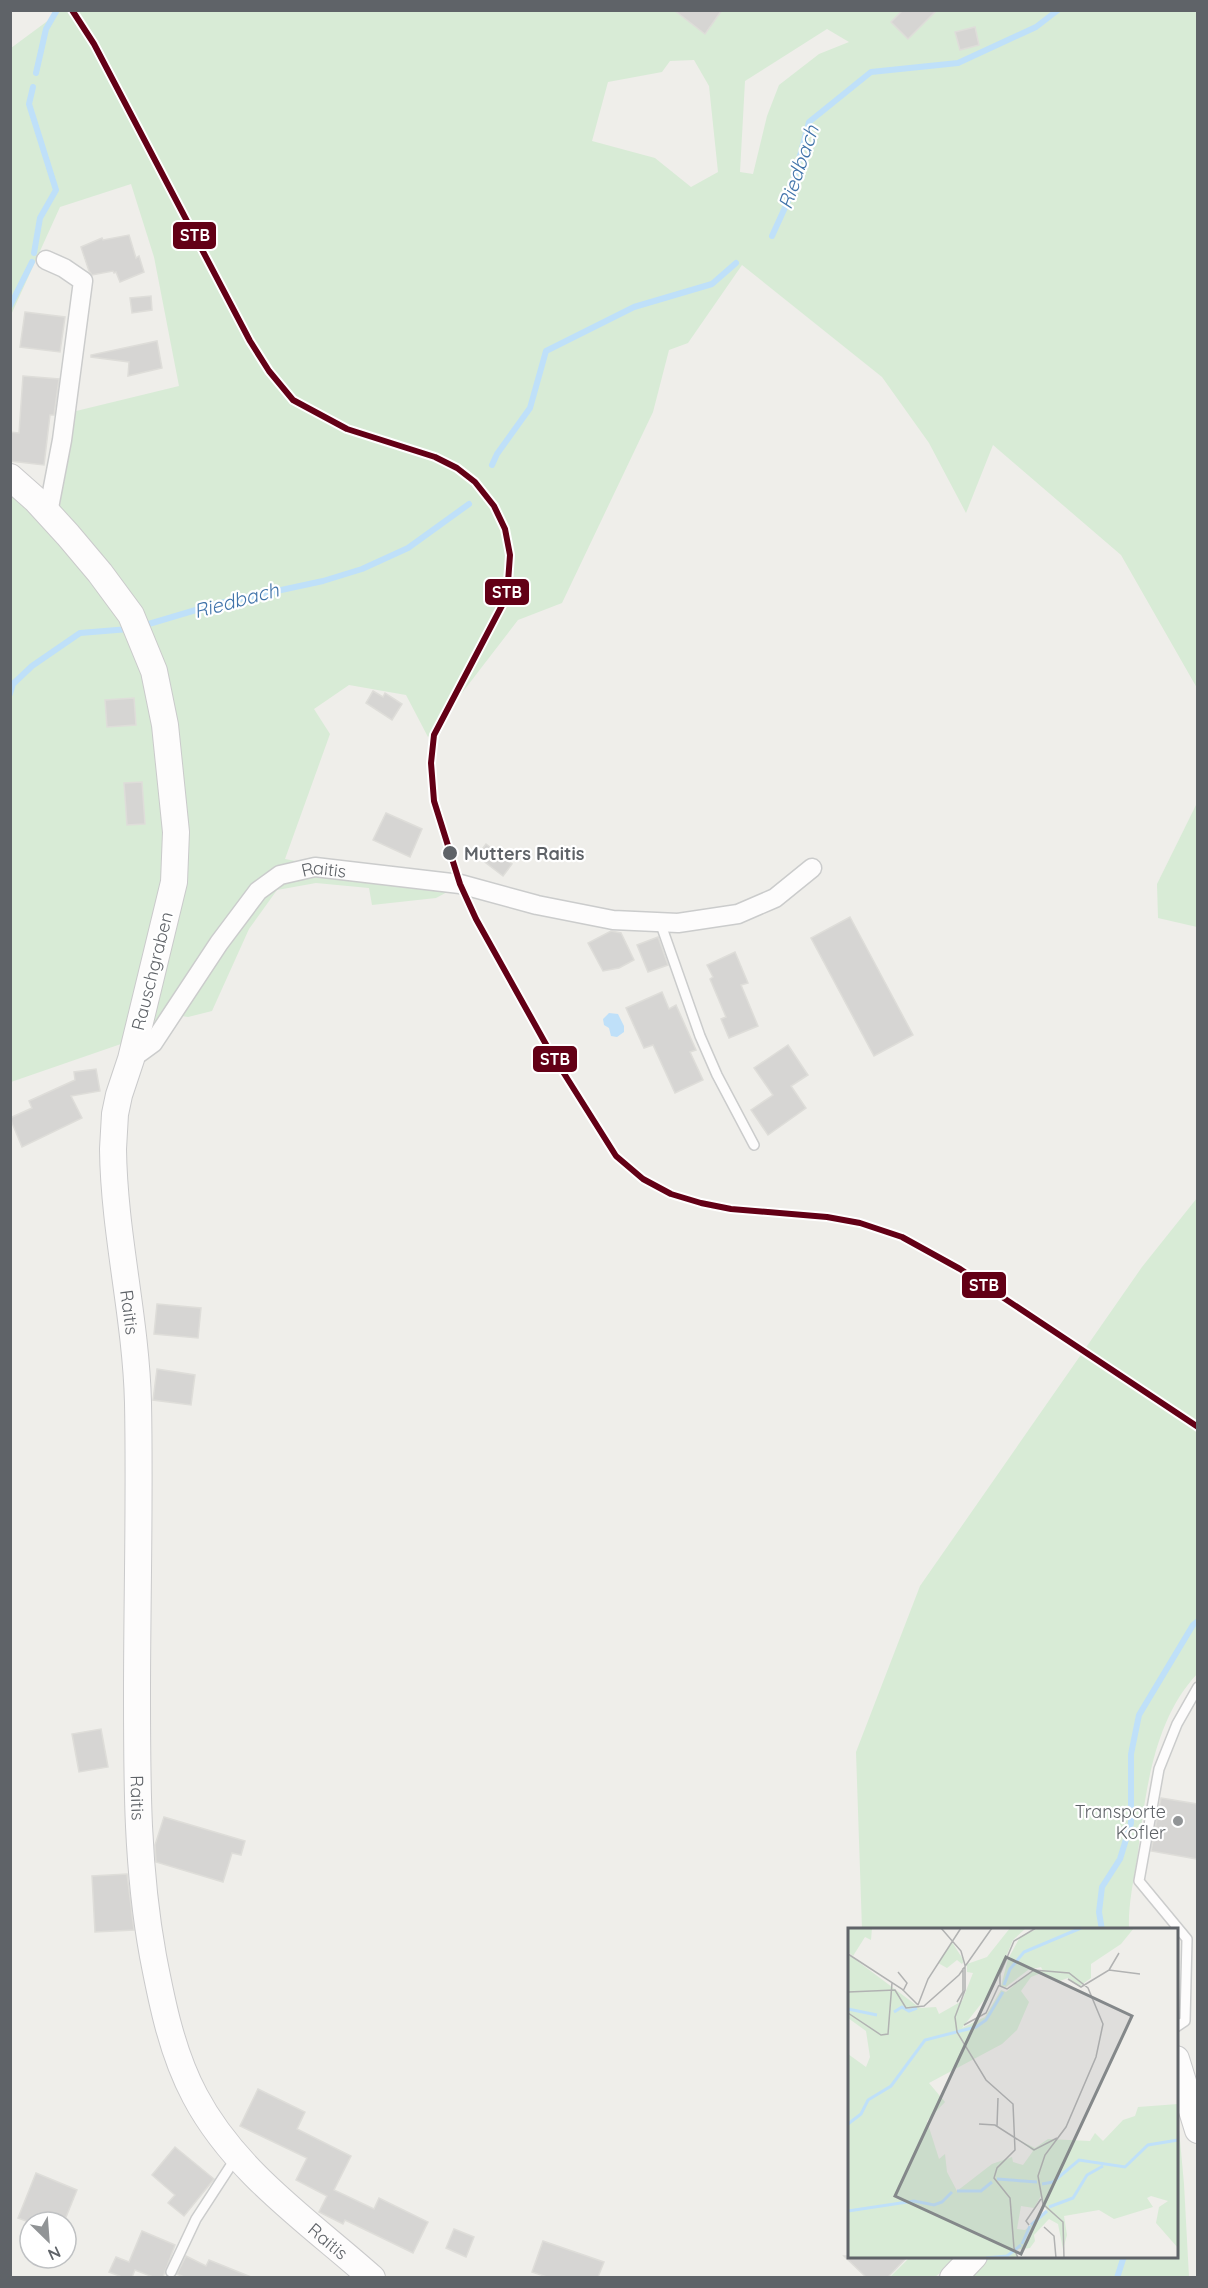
<svg xmlns="http://www.w3.org/2000/svg" width="1208" height="2288" font-family="Quicksand,sans-serif">
<style>
.green{fill:#d8ebd6;fill-rule:evenodd}
.water{fill:#bfe0f9}
.lines{fill:none;stroke-linecap:round;stroke-linejoin:round}
.stream{stroke:#bfe0f9;stroke-width:6}
.building{fill:#d6d5d3;stroke:#deddd9;stroke-width:1.5}
.lane-casing{stroke:#cbcccc;stroke-width:12}
.street-casing{stroke:#cbcccc;stroke-width:21}
.secondary-casing{stroke:#cacacb;stroke-width:28}
.lane{stroke:#fdfcfc;stroke-width:9}
.street{stroke:#fdfcfc;stroke-width:18}
.secondary{stroke:#fdfcfc;stroke-width:26}
.tram-1-casing{stroke:#fff;stroke-width:10}
.tram-1{stroke:#630016;stroke-width:6}
.stop-dot{fill:#5f6368;stroke:#fff;stroke-width:2}
.poi-dot{fill:#919496;stroke:#fff;stroke-width:2}
.labels{text-anchor:middle;dominant-baseline:central;stroke-width:4.5;stroke-linejoin:round;paint-order:stroke}
.stop-label{font-size:18px;font-weight:bold;fill:#5f6368;stroke:#fff;text-anchor:start}
.street-label{font-size:18px;fill:#5f6368;stroke:#fff}
.poi-label{font-size:18px;fill:#5f6368;stroke:#fff;text-anchor:end}
.water-label{font-size:20px;font-style:italic;fill:#4174aa;stroke:#fff}
.inset-river{fill:none;stroke:#bfe0f9;stroke-width:3}
.inset-road{fill:none;stroke:#b1b2b2;stroke-width:1.5}
.view{fill:#84888a;fill-opacity:0.15;stroke:#84888a;stroke-width:3}
.inset-edge{fill:none;stroke:#5f6368;stroke-width:3}
.line-badge{stroke:#fff;stroke-width:2}
.badge-label{font-size:16px;text-anchor:middle;font-weight:bold;fill:#fff}
</style>
<rect width="100%" height="100%" fill="#efeeea"/>
<g class="green">
<path d="M61,11H1197V688L1121,555L993,445L966,513L929,443L882,377L742,265L688,343L669,350L653,412L562,603L518,620L428,737L406,695L349,685L314,709L330,734L285,859L451,890L436,898L372,905L369,888L316,883L277,890L249,929L212,1011L188,1017L163,1013L147,1035L11,1082V488L56,536L72,412L179,386L154,257L131,184L60,207L11,315V48ZM827,29L849,42L819,54L779,85L767,116L753,174L740,172L745,81ZM694,60L709,86L718,172L691,187L655,158L592,141L608,82L662,72L670,61Z"/>
<path d="M1197,803V927L1158,918L1157,884Z"/>
<path d="M1197,1198V1674C1152,1722 1145,1797 1137,1860C1133,1883 1128,1907 1129,1929H862L856,1752L920,1586L1142,1267Z"/>
<path d="M1177,2108L1184,2184L1189,2277L967,2278L989,2257L1176,2256Z"/>
<path d="M910,2257H960L935,2277L889,2278Z"/>
</g>
<path class="water" d="M609,1013L618,1014L624,1026V1032L617,1037L611,1036L609,1028L604,1025L603,1019Z"/>
<g class="lines">
<g class="stream">
<path d="M36,73L46,29L57,10"/>
<path d="M33,87L29,104L56,190L40,218L34,253"/>
<path d="M772,236L788,201L809,122L871,72L958,63L1036,27L1058,10"/>
<path d="M10,306L32,262"/>
<path d="M492,465L497,454L530,408L546,351L634,307L712,284L736,263"/>
<path d="M142,626L216,604L323,581L362,569L408,548L469,504"/>
<path d="M10,694L13,684L32,666L80,633L129,629"/>
<path d="M1102,1930L1099,1912L1102,1887L1120,1859L1131,1823V1754L1139,1715L1193,1625L1198,1621"/>
<path d="M1117,2278L1124,2256"/>
</g>
</g>
<g class="building">
<path d="M674,10H722L705,34Z"/>
<path d="M903,10H937L908,39L891,22Z"/>
<path d="M975,27L979,45L960,50L955,32Z"/>
<path d="M129,235L136,258L139,256L144,272L120,282L116,272L114,273L113,271L92,275L89,271L81,247L102,238L103,240Z"/>
<path d="M151,296L152,310L132,313L130,298Z"/>
<path d="M25,312L65,317L60,352L20,347Z"/>
<path d="M157,341L162,368L128,376L129,362L91,357V355Z"/>
<path d="M23,376L59,379L54,415H50L44,465L10,461V432L19,433Z"/>
<path d="M373,691L383,697L385,693L402,704L392,720L366,703Z"/>
<path d="M134,698L136,725L107,727L105,700Z"/>
<path d="M142,782L145,824L127,825L124,783Z"/>
<path d="M386,813L422,829L410,857L373,840Z"/>
<path d="M486,844L512,864L503,876L477,856Z"/>
<path d="M850,917L913,1035L874,1056L811,938Z"/>
<path d="M611,931L621,933L634,960L619,968L603,971L588,943Z"/>
<path d="M658,937L668,965L648,972L637,945Z"/>
<path d="M735,952L748,983L741,985L758,1026L729,1038L721,1019L726,1017L710,979L713,977L707,965Z"/>
<path d="M662,992L669,1009L676,1005L696,1050L690,1052L703,1080L675,1093L653,1045L644,1048L626,1008Z"/>
<path d="M788,1045L808,1075L791,1086L806,1108L768,1135L751,1110L773,1095L754,1068Z"/>
<path d="M96,1069L100,1091L71,1096L82,1118L22,1147L10,1118L32,1108L29,1101L75,1080L74,1072Z"/>
<path d="M157,1304L201,1308L198,1338L154,1334Z"/>
<path d="M157,1369L195,1375L191,1405L153,1400Z"/>
<path d="M101,1729L108,1767L79,1772L72,1734Z"/>
<path d="M1161,1798L1197,1804V1859L1151,1851Z"/>
<path d="M164,1817L245,1841L241,1855L232,1853L223,1882L156,1862L155,1845Z"/>
<path d="M127,1874L134,1930L95,1932L92,1876Z"/>
<path d="M258,2089L305,2112L297,2129L351,2156L334,2190L374,2209L379,2198L428,2222L413,2253L345,2220L343,2224L319,2212L327,2196L296,2180L307,2158L240,2126Z"/>
<path d="M175,2147L214,2179L184,2216L168,2203L175,2195L152,2175Z"/>
<path d="M36,2173L77,2190L64,2222H29L18,2218Z"/>
<path d="M454,2229L474,2237L466,2257L446,2248Z"/>
<path d="M142,2231L175,2245L163,2277H153L135,2270L132,2277H122L109,2272L116,2257L129,2262Z"/>
<path d="M543,2241L604,2262L598,2277H547L532,2272Z"/>
<path d="M186,2256L206,2266L209,2260L251,2277H184L177,2274Z"/>
<path d="M844,2256H908L888,2277H866Z"/>
</g>
<g class="lines">
<defs>
<g id="lane">
<path d="M660,922L700,1036L717,1075L754,1145"/>
<path d="M1176,2027L1185,2021L1187,1939L1139,1881L1159,1769L1177,1724L1198,1687"/>
<path d="M171,2272L196,2219L235,2159"/>
</g>
<g id="street">
<path d="M46,260L64,268L83,281L62,440L48,513"/>
<path id="s1" d="M131,1059L153,1043L219,943L258,891L280,875L315,867L460,884L537,905L613,920L678,923L738,914L775,898L812,868"/>
</g>
<g id="secondary">
<path id="s2" d="M10,477L36,500L68,535L100,573L131,615L154,671L165,725L176,832L174,882L131,1059L119,1095L115,1114L113,1149C114,1234 136,1318 138,1403C140,1500 137,1598 137,1695C137,1785 137,1868 153,1956C162,2003 172,2053 195,2096C235,2172 309,2222 372,2278"/>
<path d="M1176,2059L1198,2130"/>
<path d="M953,2278L974,2256"/>
</g>
</defs>
<use href="#lane" class="lane-casing"/>
<use href="#street" class="street-casing"/>
<use href="#secondary" class="secondary-casing"/>
<use href="#lane" class="lane"/>
<use href="#street" class="street"/>
<use href="#secondary" class="secondary"/>
<defs>
<path id="tram-1" d="M72,10L94,44L250,341L269,371L293,400L347,429L435,457L457,468L475,482L494,506L505,529L510,555L507,596L434,735L431,763L434,801L460,884L476,919L548,1048L616,1156L643,1179L671,1194L701,1203L731,1209L827,1217L860,1223L902,1237L960,1269L1198,1427"/>
</defs>
<use href="#tram-1" class="tram-1-casing"/>
<use href="#tram-1" class="tram-1"/>
</g>
<circle class="stop-dot" cx="450" cy="853" r="8"/>
<circle class="poi-dot" cx="1178" cy="1821" r="6"/>
<g class="labels">
<g class="stop-label">
<text x="464" y="853">Mutters Raitis</text>
</g>
<g class="street-label">
<text stroke="none"><textPath href="#s1" startOffset="284">Raitis</textPath></text>
<text transform="translate(152 971) rotate(-76)">Rauschgraben</text>
<text stroke="none"><textPath href="#s2" startOffset="896">Raitis</textPath></text>
<text stroke="none"><textPath href="#s2" startOffset="1382">Raitis</textPath></text>
<text stroke="none"><textPath href="#s2" startOffset="1886">Raitis</textPath></text>
</g>
<g class="poi-label">
<text x="1166" y="1811">Transporte<tspan x="1166" dy="21">Kofler</tspan></text>
</g>
<g class="water-label">
<text transform="translate(798 167) rotate(-71)">Riedbach</text>
<text transform="translate(236 600) rotate(-15)">Riedbach</text>
</g>
</g>
<g transform="translate(848 1928)">
<rect width="330" height="330" fill="#efeeea"/>
<path d="M0,0H24L23,12L17,9L5,28L0,24ZM162,0H178L165,12L144,62L114,100L137,89L153,62L158,64L182,44L195,43L193,39L180,42L158,59L153,58L160,31L172,9L191,0H286L273,16L243,36V50L232,58L220,50L209,54L193,45L183,49L173,63L181,74L169,102L154,116L81,155L97,174L79,193L91,231L97,226L99,244L109,263L144,236L164,229L165,234L175,237L185,223L171,212L187,220L200,211L242,213L247,205L255,213L275,192L287,188L290,179L330,176V320L308,295L311,279L320,273L303,268L299,270L305,279L266,291L251,282L216,288L219,307L215,321L210,296L201,291L186,307L187,313L182,320L167,322L171,330H0V126L18,139L22,129L18,103L0,90V26L72,80L88,79L91,86L114,73L125,45L119,44V36L139,29ZM193,268L199,283L177,302L169,301L173,278L186,280ZM104,14L116,33L114,36L109,32L99,40L90,35Z" fill="#d8ebd6" fill-rule="evenodd"/>
<path class="inset-river" d="M156,57L162,41L176,24L233,0M0,81L29,87M46,84L54,79L61,83L69,80M0,196L13,186L20,172L43,158L77,112L128,99L138,92L155,64M149,251L189,254M194,256L205,254L231,232L277,239L300,217L330,212M109,263H133L144,254M201,279L225,270L239,247L255,238M0,283L66,273L86,277L94,274L104,264M183,297L199,283M174,316L182,298M138,330L159,328L173,317"/>
<path class="inset-road" d="M93,0L113,23L117,37V62L107,89L109,104L138,152L165,176L167,222L149,240L146,250L162,270L166,320L170,330M188,0L166,13L152,46V58L159,61L186,42L221,45L240,60L255,96L248,129L218,199L197,227L190,248L195,276L215,294L216,330M0,26L54,61L70,77M261,42L271,25M50,44L59,55L55,63M220,51L233,59L261,42L292,46M0,64L47,62L58,80L76,78L111,47L144,0M109,74L115,64V40M70,77L80,51L113,0M0,85L33,107L40,106L44,55M116,97L138,85L151,57M131,196L147,197L186,222L209,210M149,198L150,170M181,297L178,293L193,271M196,299L206,308L208,330M174,330H205"/>
<path class="view" d="M158,29L284,88L173,326L47,268Z"/>
<rect width="330" height="330" class="inset-edge"/>
</g>
<g class="line-badge">
<rect x="172" y="221" width="45" height="29" rx="6" fill="#630016"/>
<rect x="484" y="578" width="46" height="28" rx="6" fill="#630016"/>
<rect x="532" y="1045" width="46" height="28" rx="6" fill="#630016"/>
<rect x="961" y="1271" width="46" height="28" rx="6" fill="#630016"/>
</g>
<g class="badge-label">
<text x="195" y="241">STB</text>
<text x="507" y="598">STB</text>
<text x="555" y="1065">STB</text>
<text x="984" y="1291">STB</text>
</g>
<rect width="1208" height="2288" fill="none" stroke="#5f6368" stroke-width="24"/>
<g transform="translate(48 2240) rotate(155)"><circle r="28" fill="#ffffff" stroke="#bfc1c3" stroke-width="1.5"/>
<path d="M0-4.5L10 22L0 15L-10 22Z" fill="#919496"/>
<text y="-9" font-size="16" font-weight="bold" text-anchor="middle" fill="#5f6368">N</text>
</g>
</svg>
